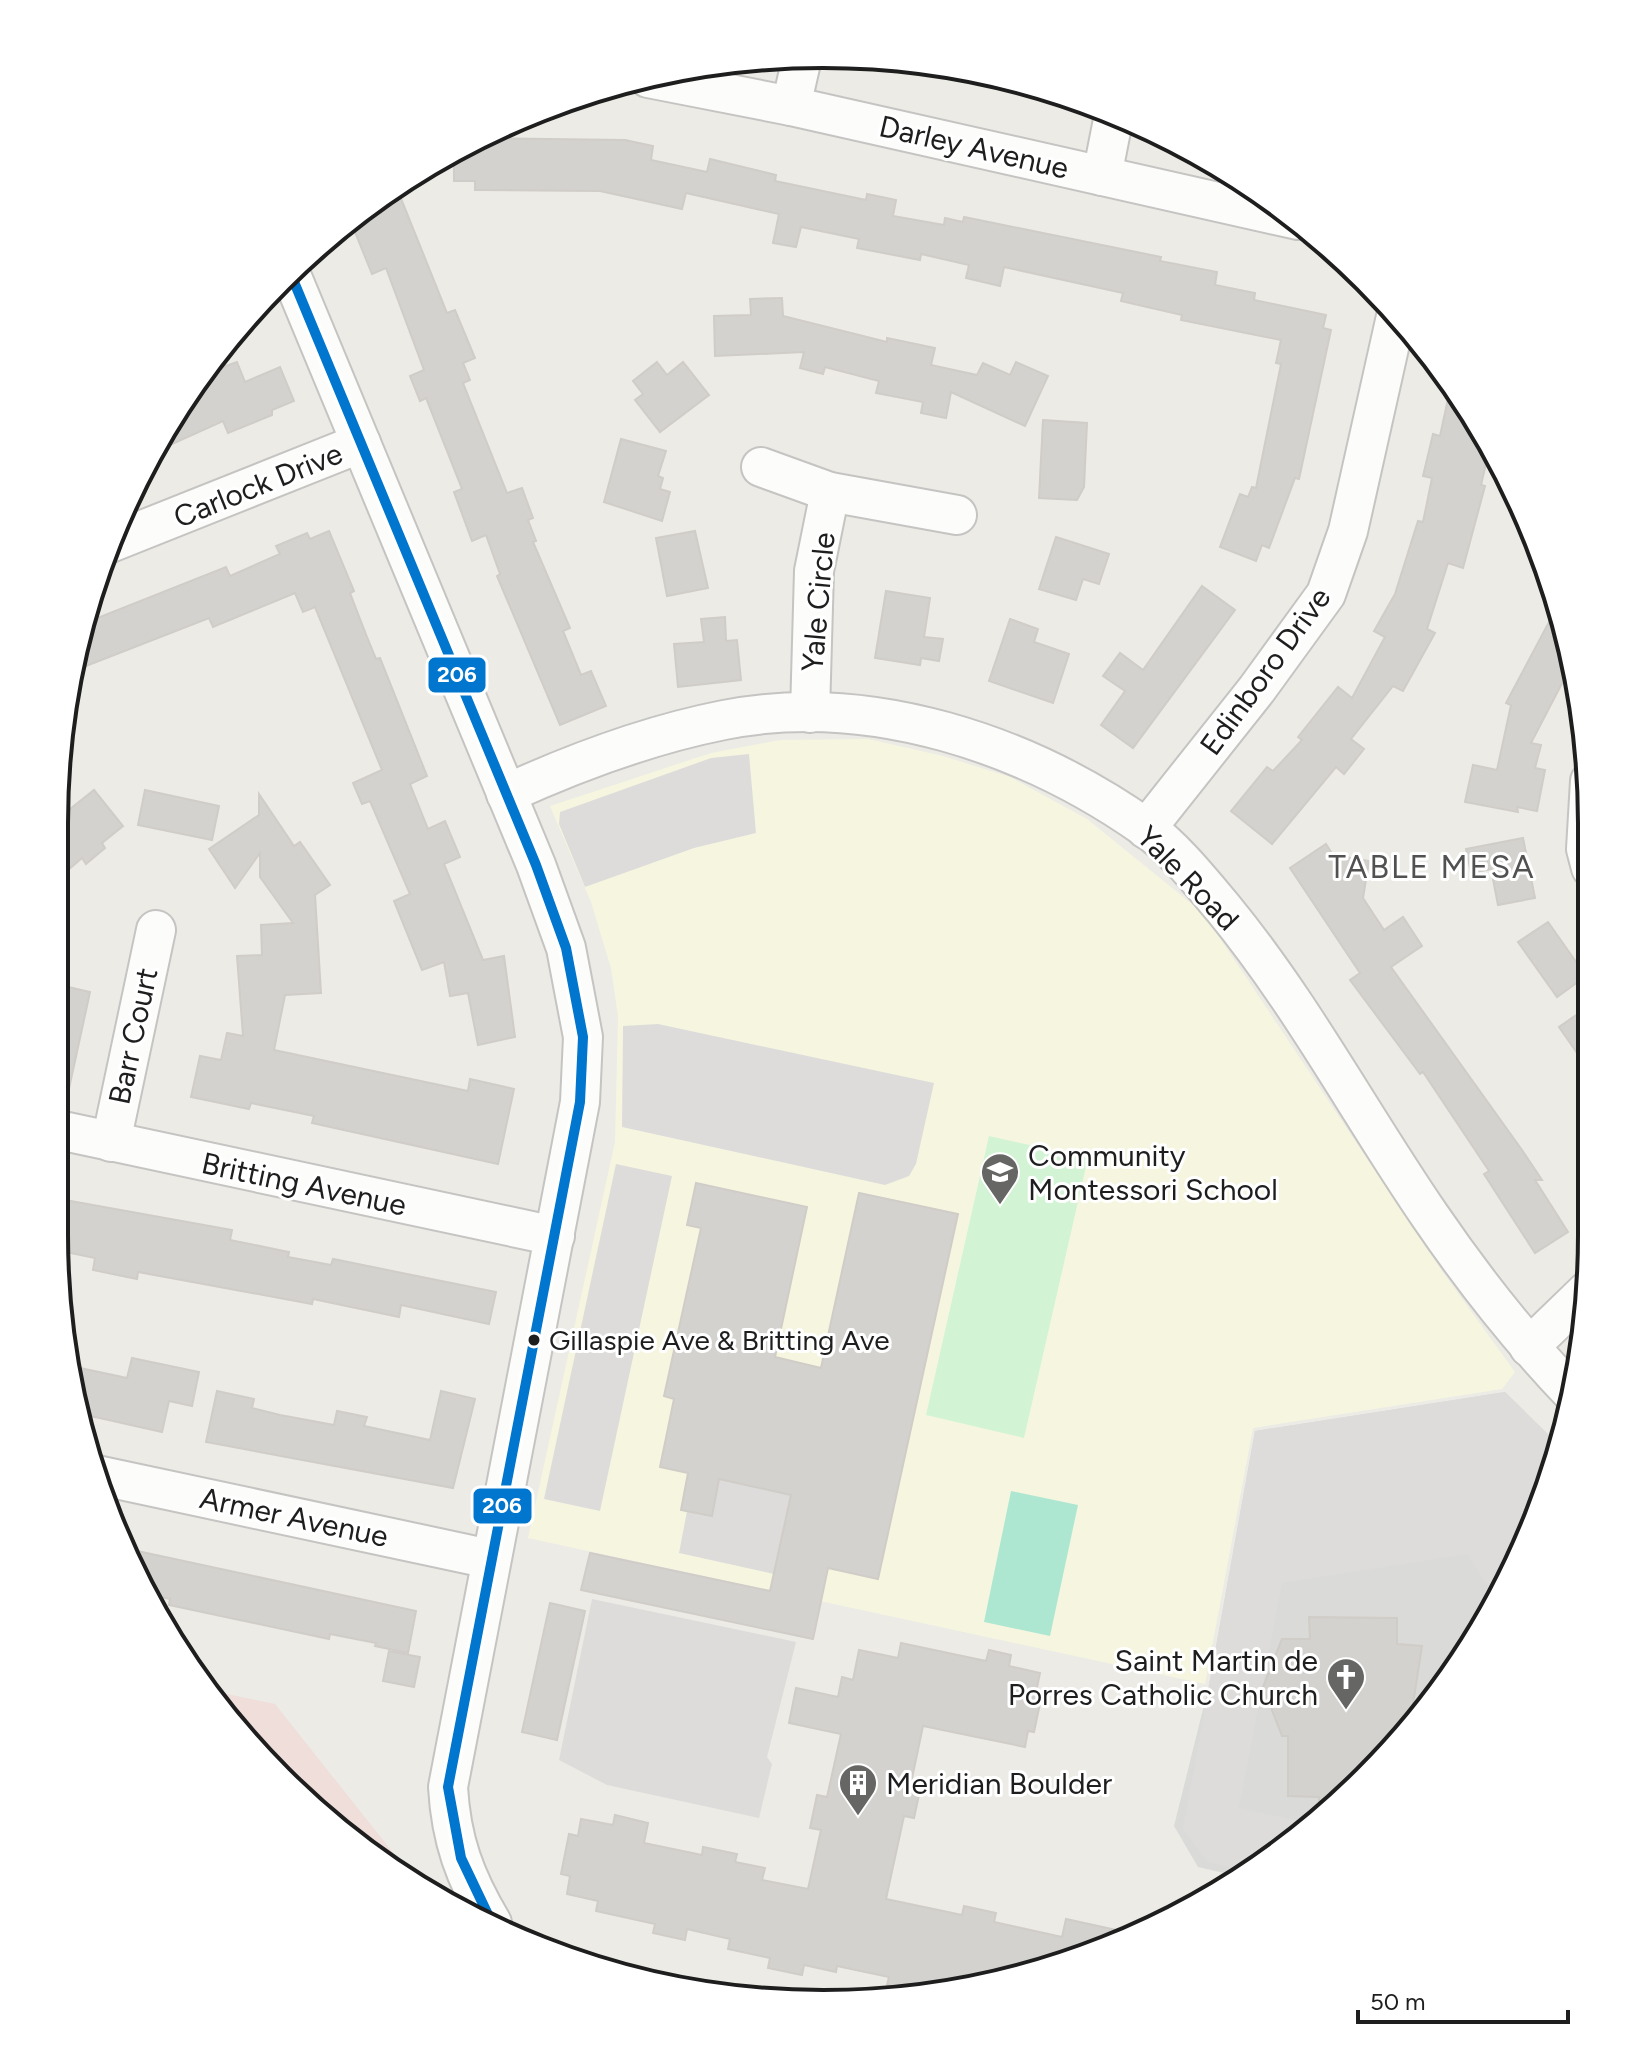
<svg xmlns="http://www.w3.org/2000/svg" width="1646" height="2058" font-family="Figtree,sans-serif">
<style>
.commercial{fill:#efdeda}
.education{fill:#f6f6e0}
.religious{fill:#dadad8}
.park{fill:#d2f4d4}
.pitch{fill:#aee7d1}
.parking{fill:#dddcda}
.building{fill:#d4d2cf;stroke:#d0ccc7;stroke-width:2}
.lines{fill:none;stroke-linecap:round;stroke-linejoin:round}
.minor-casing{stroke:#c5c4c2;stroke-width:42}
.minor{stroke:#fcfcfb;stroke-width:38}
.bus-1-casing{stroke:#fff;stroke-width:16}
.bus-1{stroke:#0076ce;stroke-width:10}
.bus-dot{fill:#1e1e1e;stroke:#fff;stroke-width:3}
.labels{text-anchor:middle;dominant-baseline:central;stroke-width:6;stroke-linejoin:round;paint-order:stroke}
.bus-label{font-size:28px;fill:#1e1e1e;stroke:#fff;text-anchor:start}
.street-label{font-size:30px;fill:#1e1e1e;stroke:#fff}
.poi-label{font-size:30px;fill:#1e1e1e;stroke:#fff;text-anchor:start}
.neighbourhood-label{font-size:32px;letter-spacing:2px;fill:#515151;stroke:#fff}
.rim{fill:none;stroke:#1e1e1e;stroke-width:4}
.line-badge{stroke:#fff;stroke-width:3}
.badge-label{font-size:22px;text-anchor:middle;font-weight:bold;fill:#fff}
</style>
<rect width="100%" height="100%" fill="#ecebe6"/>
<path class="commercial" d="M212,1691L275,1704L422,1889L279,1778Z"/>
<path class="education" d="M868,739L943,756L1010,777L1087,819L1203,913L1442,1271L1515,1372L1502,1389L1253,1428L1205,1684L528,1538L615,1142L618,1016L611,968L591,902L550,806L711,753L780,740Z"/>
<path class="religious" d="M1505,1392L1559,1445L1534,1529L1462,1663L1330,1813L1241,1877L1198,1867L1174,1826L1209,1685L1255,1431Z"/>
<path class="park" d="M989,1136L1088,1158L1024,1438L926,1415Z"/>
<path class="pitch" d="M1011,1491L1078,1505L1050,1636L984,1622Z"/>
<g class="parking">
<path d="M749,754L756,833L694,848L585,887L559,824L560,812L711,758Z"/>
<path d="M658,1024L934,1083L916,1164L909,1176L885,1185L622,1127L623,1026Z"/>
<path d="M616,1164L672,1176L600,1511L544,1499Z"/>
<path d="M1505,1392L1559,1445L1534,1529L1496,1598L1467,1554L1282,1583L1239,1808L1315,1824L1249,1871L1208,1862L1183,1829L1255,1431Z"/>
<path d="M696,1474L791,1495L774,1574L679,1553L687,1511L712,1516L715,1498Z"/>
<path d="M592,1599L796,1642L767,1757L772,1764L759,1818L607,1785L559,1760Z"/>
</g>
<g class="building">
<path d="M480,138L625,140L653,146L651,160L707,172L710,159L776,175L775,181L866,200L867,194L896,200L893,216L944,225L945,218L963,222L964,217L1161,257L1160,261L1217,272L1215,285L1255,293L1254,300L1326,315L1323,328L1331,330L1299,479L1295,478L1269,548L1262,545L1256,561L1220,547L1240,494L1248,497L1252,487L1256,488L1281,364L1276,363L1281,340L1181,320L1182,315L1121,301L1123,293L1004,267L1000,286L966,278L969,265L921,254L920,260L857,248L859,239L801,227L796,247L773,243L779,214L686,193L682,209L600,191L475,190V181H454V150Z"/>
<path d="M398,191L447,313L455,310L475,358L463,363L470,380L463,383L507,493L522,488L533,518L528,520L536,541L533,542L570,628L563,631L581,675L591,671L606,706L560,725L497,576L500,574L486,535L472,541L454,492L462,489L426,398L420,401L410,376L424,370L386,268L372,274L353,227Z"/>
<path d="M782,298L783,316L887,342V338L935,348L931,365L977,375L983,363L1010,375L1016,362L1048,376L1025,426L951,392L946,418L921,413L923,402L876,393L879,381L825,367L823,374L800,368L804,352L715,356L714,316L751,315L750,299Z"/>
<path d="M237,362L245,382L280,367L294,401L272,410V415L228,433L223,421L150,454L203,374Z"/>
<path d="M657,362L667,375L683,362L709,395L660,432L635,400L643,394L633,381Z"/>
<path d="M1451,385L1491,442L1481,485L1485,486L1463,568L1448,563L1427,629L1435,633L1403,691L1393,686L1351,739L1364,749L1344,774L1336,767L1272,844L1231,811L1267,767L1273,771L1302,740L1298,737L1338,687L1352,698L1385,637L1374,631L1395,594L1418,521L1423,522L1432,478L1423,476L1433,434L1440,436Z"/>
<path d="M1043,420L1087,423L1084,487L1077,500L1039,498Z"/>
<path d="M621,439L666,451L658,476L663,478L660,489L670,492L662,521L604,502Z"/>
<path d="M329,531L354,591L350,593L367,637L376,659L380,658L427,776L410,784L428,829L445,821L460,857L444,864L483,960L504,956L515,1037L478,1045L468,993L450,996L444,962L422,970L394,901L410,894L370,801L362,804L353,783L382,770L315,607L303,612L295,593L213,627L209,618L76,670L85,623L226,567L230,576L280,554L276,546L307,533L310,539Z"/>
<path d="M695,531L708,588L667,596L656,538Z"/>
<path d="M1056,537L1109,554L1099,584L1083,579L1076,600L1039,589Z"/>
<path d="M1202,586L1235,610L1133,748L1101,725L1125,691L1103,676L1120,653L1143,670Z"/>
<path d="M886,591L930,598L924,637L943,639L939,661L921,658L920,665L875,658Z"/>
<path d="M1558,605L1566,624L1572,664L1531,743L1541,745L1535,768L1545,770L1537,811L1517,807L1518,812L1465,802L1473,765L1497,770L1511,705L1506,703Z"/>
<path d="M725,617L726,641L737,640L741,680L678,687L674,644L704,642L701,619Z"/>
<path d="M1010,619L1038,629L1034,642L1069,654L1053,703L989,681Z"/>
<path d="M94,790L123,826L102,843L105,848L86,864L82,858L68,870L55,854V821Z"/>
<path d="M145,790L219,806L212,840L138,825Z"/>
<path d="M259,794L294,846L300,842L330,885L315,895L321,993L285,995L274,1050L468,1091L470,1079L514,1089L498,1164L312,1123L314,1116L251,1103L249,1109L191,1097L200,1056L221,1060L227,1033L243,1036L237,956L262,955L261,925L293,923L260,877V853L235,888L209,849L259,815Z"/>
<path d="M1523,838L1535,898L1498,905L1491,869L1471,873L1466,849Z"/>
<path d="M1326,844L1333,855L1369,861L1363,898L1384,930L1403,917L1422,946L1391,967L1522,1150L1542,1180H1535L1568,1232L1535,1253L1484,1174L1489,1171L1423,1072L1420,1074L1350,980L1360,973L1290,868Z"/>
<path d="M1548,922L1586,976L1557,997L1518,942Z"/>
<path d="M55,984L90,992L65,1107L54,1106Z"/>
<path d="M1582,1011L1591,1023V1073L1559,1027Z"/>
<path d="M696,1183L807,1207L775,1357L821,1368L859,1193L958,1214L878,1579L828,1568L813,1639L581,1590L590,1553L770,1591L791,1495L719,1479L712,1516L681,1510L688,1473L660,1467L674,1399L664,1396L701,1228L687,1225Z"/>
<path d="M54,1198L232,1230L230,1240L289,1252L288,1257L331,1265L333,1259L496,1292L489,1324L401,1305L399,1317L313,1299L312,1304L138,1272L137,1279L93,1270L95,1258L56,1250Z"/>
<path d="M132,1358L199,1372L192,1406L169,1401L162,1432L77,1413L71,1366L127,1378Z"/>
<path d="M217,1391L254,1399L252,1408L280,1415L334,1425L337,1411L367,1417L364,1426L430,1440L441,1391L475,1399L453,1488L206,1442Z"/>
<path d="M128,1549L416,1611L408,1653L375,1646L376,1643L330,1634L329,1639L169,1605L170,1599L147,1594Z"/>
<path d="M550,1603L585,1611L557,1740L522,1732Z"/>
<path d="M1309,1617L1397,1618V1644L1422,1646L1410,1723L1340,1802L1319,1801V1797L1288,1796V1736H1282L1263,1687L1282,1639H1310Z"/>
<path d="M901,1643L986,1661L989,1650L1011,1655L1009,1666L1040,1673L1036,1692L1042,1694L1034,1732L1028,1731L1025,1747L923,1726L910,1788L920,1790L914,1818L904,1816L886,1899L962,1915L964,1906L996,1913L994,1922L1062,1937L1066,1919L1130,1933L1022,1978L943,1988L920,1983L918,1991L887,1985L889,1977L837,1966L836,1972L804,1965L802,1975L768,1968L770,1958L728,1949L730,1939L687,1929L685,1940L653,1933L655,1924L596,1911L598,1901L567,1894L570,1876L561,1874L569,1834L578,1836L581,1819L613,1825L615,1815L648,1823L644,1843L702,1855L703,1847L737,1854L735,1862L765,1868L762,1880L808,1889L821,1830L810,1828L817,1795L827,1797L841,1734L789,1723L796,1688L838,1697L842,1677L853,1680L859,1650L898,1658Z"/>
<path d="M389,1651L420,1657L414,1687L383,1681Z"/>
</g>
<g class="lines">
<defs>
<g id="minor">
<path d="M648,78L791,106L1298,220"/>
<path d="M791,106L802,58"/>
<path d="M1102,176L1114,115"/>
<path d="M292,277L536,865L566,948L583,1037L580,1102L448,1787C451,1840 465,1878 492,1923"/>
<path d="M761,467L830,492L957,515"/>
<path d="M110,543L361,443"/>
<path d="M810,713L814,571L830,492"/>
<path d="M1590,781L1586,849L1591,868"/>
<path d="M506,794C576,762 648,735 724,720C870,691 1027,744 1146,828C1174,848 1201,882 1223,908C1302,1004 1360,1114 1430,1216C1473,1279 1521,1340 1574,1395"/>
<path d="M1146,829L1257,689L1326,594L1348,531L1397,312"/>
<path d="M54,1129L555,1236"/>
<path d="M111,1142L156,930"/>
<path d="M1529,1347L1587,1291"/>
<path d="M97,1475L490,1559"/>
</g>
</defs>
<use href="#minor" class="minor-casing"/>
<use href="#minor" class="minor"/>
<defs>
<path id="bus-1" d="M292,277L536,865L566,948L583,1037L580,1102L448,1787L461,1858L492,1923"/>
</defs>
<use href="#bus-1" class="bus-1-casing"/>
<use href="#bus-1" class="bus-1"/>
</g>
<defs>
<symbol id="school-pin" viewBox="-11 -11 22 30"><path d="M0 17L-7.5 6A9.5 9.5 0 1 1 7.5 6Z" fill="#666664" stroke="#fff"/><path d="M0-5L7-2L0 1L-7-2ZM-4 1L0 2.5L4 1V4Q0 6-4 4Z" fill="#fff"/></symbol>
<symbol id="church-pin" viewBox="-11 -11 22 30"><path d="M0 17L-7.5 6A9.5 9.5 0 1 1 7.5 6Z" fill="#666664" stroke="#fff"/><path d="M-1.2-6h2.4v3.5h3.3v2.4h-3.3V6h-2.4V-.1h-3.3v-2.4h3.3Z" fill="#fff"/></symbol>
<symbol id="building-pin" viewBox="-11 -11 22 30"><path d="M0 17L-7.5 6A9.5 9.5 0 1 1 7.5 6Z" fill="#666664" stroke="#fff"/><path d="M-4-6H4V6H1V3H-1V6H-4ZM-2.5-4.3h1.7v1.8h-1.7ZM.8-4.3h1.7v1.8H.8ZM-2.5-1h1.7V.8h-1.7ZM.8-1h1.7V.8H.8Z" fill="#fff"/></symbol>
</defs>
<g fill-rule="evenodd">
<use href="#school-pin" x="978" y="1150" width="44" height="60"/>
<use href="#church-pin" x="1324" y="1655" width="44" height="60"/>
<use href="#building-pin" x="836" y="1761" width="44" height="60"/>
</g>
<circle class="bus-dot" cx="534" cy="1340" r="7"/>
<g class="labels">
<g class="bus-label">
<text x="549" y="1340">Gillaspie Ave &amp; Britting Ave</text>
</g>
<g class="street-label">
<text transform="translate(974 147) rotate(13)">Darley Avenue</text>
<text transform="translate(258 485) rotate(-22)">Carlock Drive</text>
<text transform="translate(818 602) rotate(-85)">Yale Circle</text>
<text transform="translate(1265 671) rotate(-54)">Edinboro Drive</text>
<text transform="translate(1188 878) rotate(46)">Yale Road</text>
<text transform="translate(133 1036) rotate(-78)">Barr Court</text>
<text transform="translate(304 1184) rotate(12)">Britting Avenue</text>
<text transform="translate(294 1517) rotate(12)">Armer Avenue</text>
</g>
<g class="poi-label">
<text x="1028" y="1155">Community<tspan x="1028" dy="34">Montessori School</tspan></text>
<text x="1318" y="1660" text-anchor="end">Saint Martin de<tspan x="1318" dy="34">Porres Catholic Church</tspan></text>
<text x="886" y="1783">Meridian Boulder</text>
</g>
<g class="neighbourhood-label">
<text x="1432" y="867">TABLE MESA</text>
</g>
</g>
<path d="M0 0H1646V2058H0ZM823 68H823A755 755 0 0 1 1578 823V1235A755 755 0 0 1 823 1990H823A755 755 0 0 1 68 1235V823A755 755 0 0 1 823 68Z" fill="#fff" fill-rule="evenodd"/>
<path class="rim" d="M823 68H823A755 755 0 0 1 1578 823V1235A755 755 0 0 1 823 1990H823A755 755 0 0 1 68 1235V823A755 755 0 0 1 823 68Z"/>
<g class="line-badge">
<rect x="427" y="656" width="60" height="38" rx="8" fill="#0076ce"/>
<rect x="472" y="1487" width="61" height="38" rx="8" fill="#0076ce"/>
</g>
<g class="badge-label">
<text x="457" y="682">206</text>
<text x="502" y="1513">206</text>
</g>
<path d="M1358 2010v12h210v-12" fill="none" stroke="#1e1e1e" stroke-width="4"/>
<text x="1370" y="2010" font-size="24" fill="#1e1e1e" stroke="#ffffff" stroke-width="6" paint-order="stroke">50 m</text>
</svg>
